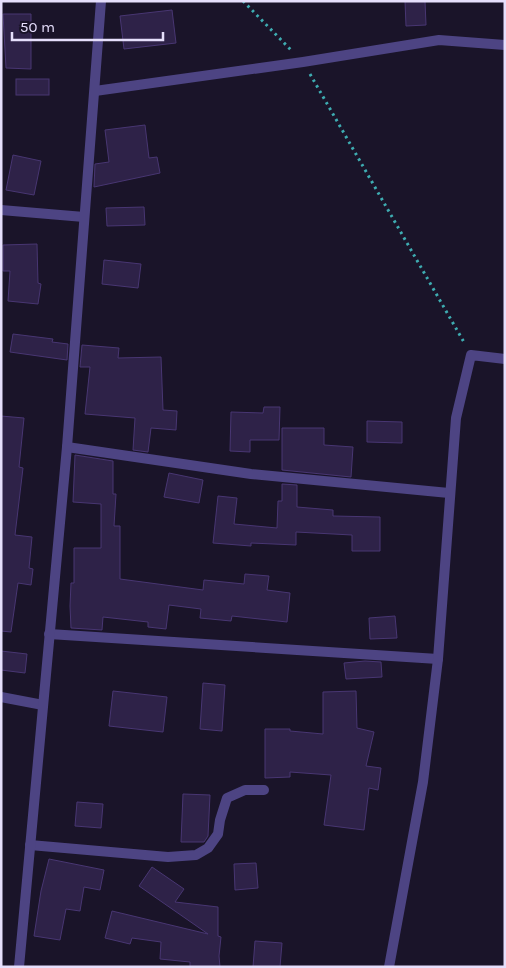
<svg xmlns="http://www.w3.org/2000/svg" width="506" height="968" font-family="Karla,sans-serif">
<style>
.building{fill:#2e2248;stroke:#483672}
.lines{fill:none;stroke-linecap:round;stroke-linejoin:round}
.path{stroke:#3eacb1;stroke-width:3;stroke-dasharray:2.5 4;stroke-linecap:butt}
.minor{stroke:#4d4483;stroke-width:10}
</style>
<rect width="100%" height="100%" fill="#1a1429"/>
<g class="building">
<path d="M405,1H425L426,25L406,26Z"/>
<path d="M172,10L176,43L124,49L120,16Z"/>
<path d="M3,14H31V69L6,68Z"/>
<rect x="16" y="79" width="33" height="16"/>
<path d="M145,125L149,158L157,157L160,173L94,187L95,164L109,162L105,130Z"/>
<path d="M13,155L41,161L34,195L6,190Z"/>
<path d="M144,207L145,225L107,226L106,208Z"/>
<path d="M37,244L38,283L41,284L38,304L8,301L10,271H3V245Z"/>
<path d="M104,260L141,264L138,288L102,284Z"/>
<path d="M13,334L53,339L52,342L68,344L67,360L10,352Z"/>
<path d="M82,345L119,348L118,358L161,357L163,410L177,411L176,430L151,428L148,452L133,450L135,418L85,414L90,367H80Z"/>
<path d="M264,407H280L279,440H250V452L230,451L231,412L263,413Z"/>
<path d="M1,416L24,418L19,467L23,468L15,535L32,537L29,568L33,569L31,585L18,583L11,632L1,631Z"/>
<path d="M367,421L402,422V443L367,442Z"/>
<path d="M282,428H324V445L353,447L351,477L282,470Z"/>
<path d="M75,455L113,461V494H116L114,526H120V579L203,590L204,580L244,584L245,574L269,576L267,590L290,593L287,622L232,616L231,621L200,618L201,609L169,605L166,629L148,627V622L103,617L102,630L71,628L70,606L71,583H74V548H101V504L73,502Z"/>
<path d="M169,473L203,480L199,503L164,497Z"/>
<path d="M282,484L297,485V507L333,510V516L380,517V551H352V535L296,532V545L251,543V546L213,543L218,496L237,498L234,524L277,528L278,501H282Z"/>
<path d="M395,616L397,638L370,639L369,618Z"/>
<path d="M1,651L27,654L25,673L1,670Z"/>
<path d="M365,661L381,662L382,677L346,679L344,663Z"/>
<path d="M203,683L225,685L222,731L200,729Z"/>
<path d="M113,691L167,697L163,732L109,726Z"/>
<path d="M356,691L357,728L374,732L366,766L381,768L378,790L369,788L364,830L324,825L331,775L290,772V777L265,778V729H290V731L323,734V692Z"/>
<path d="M183,794L210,795L208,836L204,842H181Z"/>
<path d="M77,802L103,804L101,828L75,826Z"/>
<path d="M49,859L104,870L100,890L84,887L80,911L66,909L60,940L34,936L41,891Z"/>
<path d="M256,863L258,888L235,890L234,864Z"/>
<path d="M152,867L184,889L175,902L218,907V936L221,937L219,956L220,967H190V962L160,959L161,942L132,938L130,944L105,938L112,911L208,934L139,886Z"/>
<path d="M255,941L282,943L280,967H253Z"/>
</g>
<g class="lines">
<g class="path">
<path d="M243,1L291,50"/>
<path d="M310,74L465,344"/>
</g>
<g class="minor">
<path d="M95,91L303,62L439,40L505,45"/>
<path d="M1,210L84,217"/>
<path d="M67,447L251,474L449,493"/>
<path d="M49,634L438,659"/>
<path d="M1,697L43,705"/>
<path d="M30,845L168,857L196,855L208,848L218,834L220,820L227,798L245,790H264"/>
<path d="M19,967L67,447L101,1"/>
<path d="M389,967L423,782L438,659L456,418L471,355L505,359"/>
</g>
</g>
<rect width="506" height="968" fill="none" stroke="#e6dffc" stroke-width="5"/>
<path d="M12 32v8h151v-8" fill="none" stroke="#e6dffc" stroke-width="2.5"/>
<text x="20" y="32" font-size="15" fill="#e6dffc" stroke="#1a1429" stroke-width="4" paint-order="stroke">50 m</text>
</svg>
